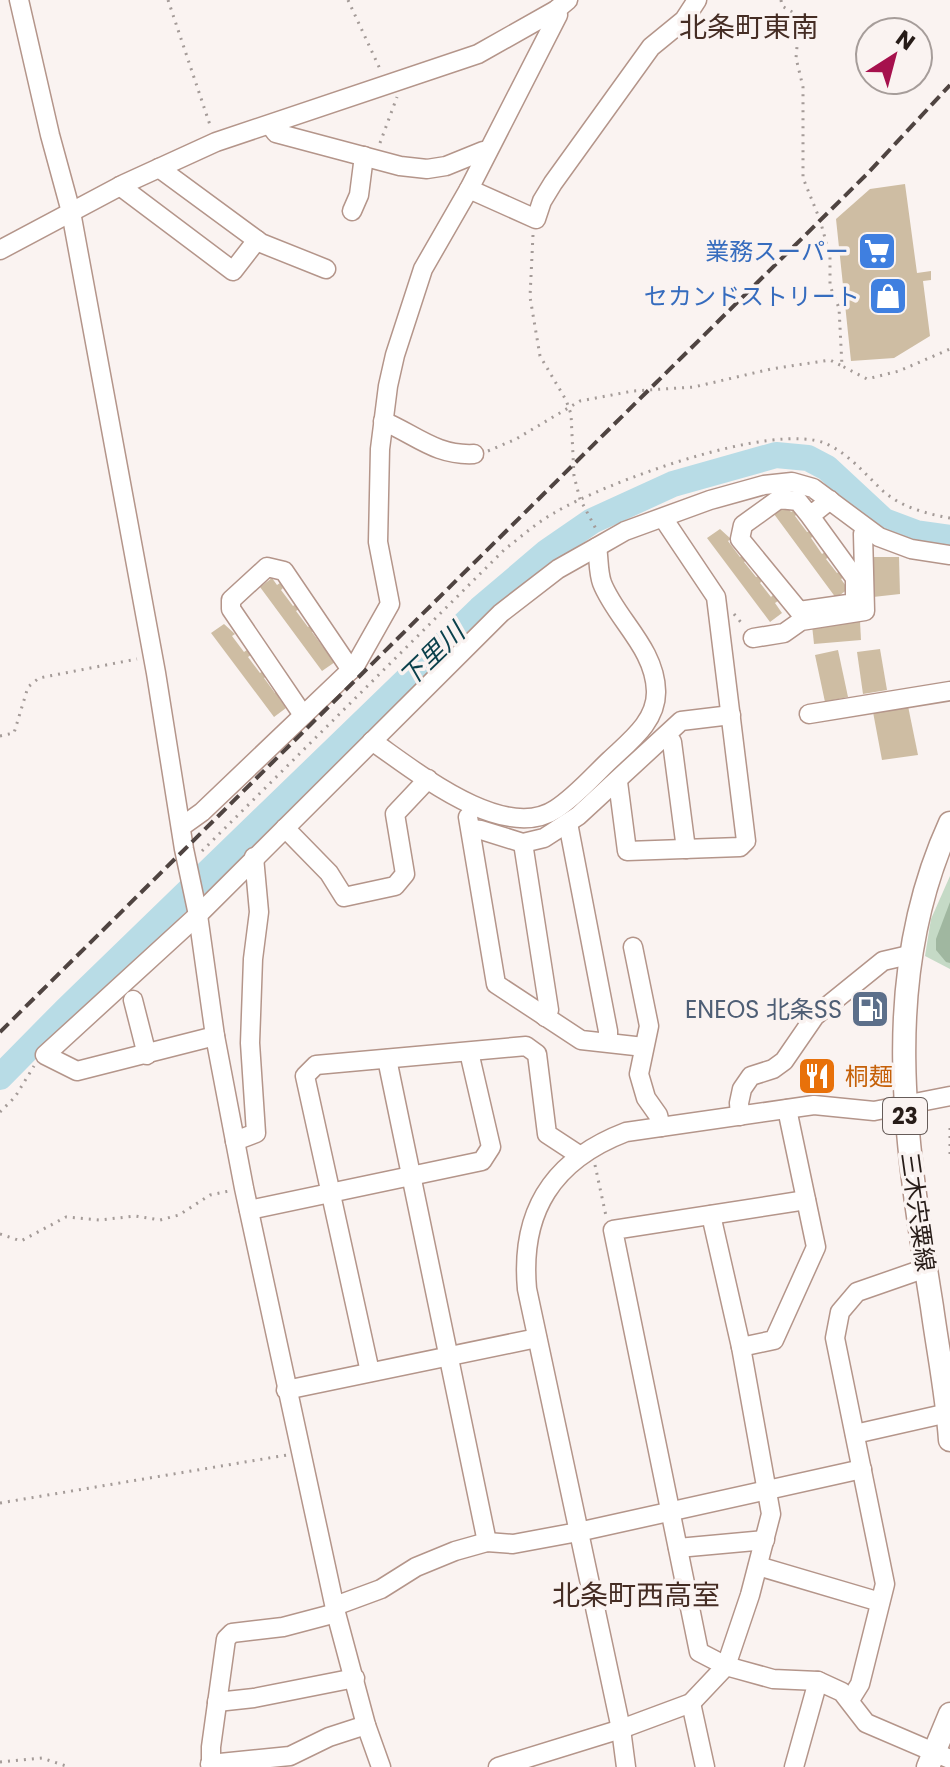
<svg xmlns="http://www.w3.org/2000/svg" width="950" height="1767" font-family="Poppins,'Noto Sans JP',sans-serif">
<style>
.green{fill:#c5dac6}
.forest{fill:#a0b7a0}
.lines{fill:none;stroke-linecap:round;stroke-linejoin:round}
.river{stroke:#b8dce6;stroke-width:26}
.building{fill:#cebda3}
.minor-casing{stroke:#b4958a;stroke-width:21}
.major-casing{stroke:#b4958a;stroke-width:25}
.path{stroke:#a49b98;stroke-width:3;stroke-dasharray:2 6;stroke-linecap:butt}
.minor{stroke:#fff;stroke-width:18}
.major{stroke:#fff;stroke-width:22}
.rail{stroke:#4f4441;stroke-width:4;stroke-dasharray:12 6;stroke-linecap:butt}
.labels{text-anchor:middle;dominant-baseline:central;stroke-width:7;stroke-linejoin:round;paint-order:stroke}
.shield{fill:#faf3f1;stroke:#665c59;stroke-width:2}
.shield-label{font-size:22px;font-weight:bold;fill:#271c18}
.shop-label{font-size:24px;fill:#366cbe;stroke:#faf3f1;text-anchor:end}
.service-label{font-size:24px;fill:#4e5e75;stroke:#faf3f1;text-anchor:end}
.food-label{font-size:24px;fill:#c56008;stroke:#faf3f1;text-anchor:start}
.street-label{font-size:24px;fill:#271c18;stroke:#faf3f1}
.water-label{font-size:26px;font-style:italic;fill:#0b414c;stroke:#faf3f1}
.quarter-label{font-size:28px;fill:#452d24;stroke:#faf3f1}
</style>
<rect width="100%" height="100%" fill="#faf3f1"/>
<path class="green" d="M950,876V969L925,956L931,919Z"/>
<path class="forest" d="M950,902V963L946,962L936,950V939Z"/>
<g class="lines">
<path class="river" d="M0,1077L66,1010L480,609L547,552L592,521L673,484L776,455L808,458L827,468L884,521L916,533L950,538"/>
</g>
<g class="building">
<path d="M905,184L917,273L931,271V280L923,281L930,336L894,358L851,361L836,219L870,189Z"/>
<path d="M786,505L791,512L794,510L797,514L795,516L807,532L810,531L813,536L811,538L822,554L825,552L829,557L826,559L837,573L840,571L844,577L841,579L848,589L836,598L774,514Z"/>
<path d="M720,529L731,539L728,541L740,557L743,555L747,560L744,562L756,577L759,576L762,581L760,583L771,597L773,595L778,601L775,603L782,613L770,622L707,538Z"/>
<path d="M869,557H899L900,594L873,597Z"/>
<path d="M272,578L277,585L280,583L283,588L281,590L293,606L296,604L299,609L296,611L308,627L311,625L315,630L312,632L323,647L326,644L330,651L327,652L335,662L322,671L260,587Z"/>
<path d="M860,621L861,640L814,644L812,625Z"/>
<path d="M224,624L235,634L232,636L244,652L247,650L251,655L248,657L260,673L263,671L267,676L264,678L275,693L277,690L282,697L279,698L286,708L274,717L211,633Z"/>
<path d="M880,649L887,690L863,694L857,652Z"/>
<path d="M838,650L848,697L825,702L815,655Z"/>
<path d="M908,706L918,755L882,760L873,712Z"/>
</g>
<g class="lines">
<defs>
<g id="minor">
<path d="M19,0L50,135L71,212L156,673L184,849L198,915L215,1036L244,1188L336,1613L366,1725L381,1767"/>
<path d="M270,125L276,133L400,166L427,169L446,166L483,151L487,152"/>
<path d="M159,168L261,243L326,269"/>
<path d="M120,186L233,271L257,240"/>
<path d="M469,189L536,219L542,201L553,183L651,47L684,20L697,0"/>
<path d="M352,211L359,195L364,156"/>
<path d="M0,250L124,184L216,142L478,54L556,10L568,0"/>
<path d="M383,421C416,435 436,456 474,454"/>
<path d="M810,516L855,578V603L799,611L740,539L743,525L779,499L798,501L810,516L830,500"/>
<path d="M753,638L784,633L801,621L865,611L863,534L866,528"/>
<path d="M809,714L950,691"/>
<path d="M303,715L231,609V600L267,567L284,571L351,670"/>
<path d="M667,735L672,742L686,849"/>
<path d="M372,741C414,770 504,844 556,809C576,796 593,776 610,760C630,741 657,721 656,691C655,648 616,619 602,583C598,572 599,558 597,547"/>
<path d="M618,782L627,851L740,847L746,841L716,597L663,518"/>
<path d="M468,817L496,984L581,1040L644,1047"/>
<path d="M568,823L608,1031V1042"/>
<path d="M181,827L202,812L355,666L390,604L378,542L380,449L388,386L395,355L423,269L469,189L558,15L556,10"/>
<path d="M285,828L329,873L344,897L395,886L405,874L395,814L428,779"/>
<path d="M471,829L481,830L523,843L544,838L578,816L681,721L731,715"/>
<path d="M523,843L549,1010L545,1017"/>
<path d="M633,947L649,1026L639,1074L646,1098L658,1115L661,1127"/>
<path d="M133,1000L147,1055"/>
<path d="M215,1036L77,1071L45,1055L198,915L501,613L558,569L597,547L625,531L710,500L764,485L792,482L813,488L879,537L911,549L950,555"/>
<path d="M387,1059L487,1542"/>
<path d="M740,1116L739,1103L742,1089L751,1076L773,1069L784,1061L815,1016L883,961L909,955"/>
<path d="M235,1141L256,1133L250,1043L253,959L259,912L254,857"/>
<path d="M806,1200L613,1230L699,1652L726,1666L773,1679L818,1681L842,1692L866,1723L950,1759"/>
<path d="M249,1210L482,1161L491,1147L469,1052"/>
<path d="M741,1347L774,1340L816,1247L787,1109"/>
<path d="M370,1372L305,1076L316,1065L526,1046L537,1054L547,1134L579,1155"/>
<path d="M286,1390L537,1338"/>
<path d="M855,1434L948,1413"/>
<path d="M678,1548L765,1540"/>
<path d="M758,1566L880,1602"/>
<path d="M335,1606L381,1589L416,1567L455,1551L487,1542L513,1544L578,1532L862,1469"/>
<path d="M850,1700L860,1684L885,1584L835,1338L840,1312L857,1292L926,1268"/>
<path d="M217,1702L254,1698L355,1678"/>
<path d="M691,1703L705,1767"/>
<path d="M210,1764L290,1756L329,1737L366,1725"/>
<path d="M211,1767V1747L226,1639L232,1633L283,1627L336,1613"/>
<path d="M498,1767L621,1729L691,1703L726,1666L750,1595L771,1514L741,1347L711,1215"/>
<path d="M626,1767L621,1729L527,1289C520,1211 553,1160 626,1132L814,1105L874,1111L950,1096"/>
<path d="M794,1767L818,1681"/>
</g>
<g id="major">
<path d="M950,823C878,980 906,1144 932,1307C938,1351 947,1395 950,1440"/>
<path d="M928,1767L950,1714"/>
</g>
</defs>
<use href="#minor" class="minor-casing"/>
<use href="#major" class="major-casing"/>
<g class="path">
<path d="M168,0L211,128"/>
<path d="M348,0L380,69"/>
<path d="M781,0L782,6L797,15L799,24L796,58L803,87V178L820,220L830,256V286L839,308L842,366L867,379L899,371L950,349"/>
<path d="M380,143L397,97"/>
<path d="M533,235L530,297L540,356L566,400L571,414L574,476L580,499L596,529"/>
<path d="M488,451L516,439L580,401L633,391L694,387L771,369L830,360L842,366"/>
<path d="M734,614L744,626"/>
<path d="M0,736L14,733L28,687L39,678L137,659"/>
<path d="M202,851L505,549C521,537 536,523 554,513C604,483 774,420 827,444C850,455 865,474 883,491C901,507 927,514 950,518"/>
<path d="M0,1112L15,1097L34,1066"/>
<path d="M950,1128V1155"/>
<path d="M595,1165L606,1216"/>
<path d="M0,1234L21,1241L66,1217L100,1220L135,1216L160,1220L179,1215L210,1195L229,1191"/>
<path d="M0,1503L287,1455"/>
<path d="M0,1762L42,1758L69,1767"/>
</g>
<use href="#minor" class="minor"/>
<use href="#major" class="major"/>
<path class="rail" d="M0,1032L868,173L950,85"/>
</g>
<defs>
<symbol id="supermarket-square" viewBox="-11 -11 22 22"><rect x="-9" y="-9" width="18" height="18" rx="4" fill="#3f7fe0" stroke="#faf3f1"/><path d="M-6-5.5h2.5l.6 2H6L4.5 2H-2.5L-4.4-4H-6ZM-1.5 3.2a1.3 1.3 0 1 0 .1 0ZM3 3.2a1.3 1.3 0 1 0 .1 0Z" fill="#fff"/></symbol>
<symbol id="shop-square" viewBox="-11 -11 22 22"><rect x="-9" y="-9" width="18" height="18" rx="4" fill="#3f7fe0" stroke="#faf3f1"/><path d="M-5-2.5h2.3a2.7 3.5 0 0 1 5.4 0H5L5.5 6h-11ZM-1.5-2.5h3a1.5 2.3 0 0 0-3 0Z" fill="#fff"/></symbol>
<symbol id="fuel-square" viewBox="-11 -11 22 22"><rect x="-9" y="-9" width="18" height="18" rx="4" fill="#5c6f8a" stroke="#faf3f1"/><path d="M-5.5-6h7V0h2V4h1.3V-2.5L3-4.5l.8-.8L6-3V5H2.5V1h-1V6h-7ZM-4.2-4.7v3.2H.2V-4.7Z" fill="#fff"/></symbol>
<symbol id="restaurant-square" viewBox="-11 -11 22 22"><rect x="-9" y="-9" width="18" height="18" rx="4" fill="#e8710a" stroke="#faf3f1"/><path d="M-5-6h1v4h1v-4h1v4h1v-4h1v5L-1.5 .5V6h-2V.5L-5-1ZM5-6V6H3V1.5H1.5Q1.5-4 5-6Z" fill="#fff"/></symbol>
</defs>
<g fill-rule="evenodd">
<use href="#supermarket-square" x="855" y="229" width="44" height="44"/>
<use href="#shop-square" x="866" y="274" width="44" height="44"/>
<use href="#fuel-square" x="848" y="987" width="44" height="44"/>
<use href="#restaurant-square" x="795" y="1054" width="44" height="44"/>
</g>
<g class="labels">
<rect class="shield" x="883" y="1098" width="44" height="36" rx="6"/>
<g class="shield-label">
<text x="905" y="1116">23</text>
</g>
<g class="shop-label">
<text x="849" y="251">業務スーパー</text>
<text x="860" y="296">セカンドストリート</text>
</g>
<g class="service-label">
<text x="842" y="1009">ENEOS 北条SS</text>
</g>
<g class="food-label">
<text x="845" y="1076">桐麺</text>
</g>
<g class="street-label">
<text transform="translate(918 1212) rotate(82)">三木宍粟線</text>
</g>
<g class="water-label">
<text transform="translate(432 655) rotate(-44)">下里川</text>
</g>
<g class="quarter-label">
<text x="749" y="27">北条町東南</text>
<text x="636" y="1595">北条町西高室</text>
</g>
</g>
<g transform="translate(894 56) rotate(36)"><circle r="38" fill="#faf3f1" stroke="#a69d9a" stroke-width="2"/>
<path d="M0-6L14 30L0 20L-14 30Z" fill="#a6114d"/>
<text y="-12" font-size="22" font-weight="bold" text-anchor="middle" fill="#271c18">N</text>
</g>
</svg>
